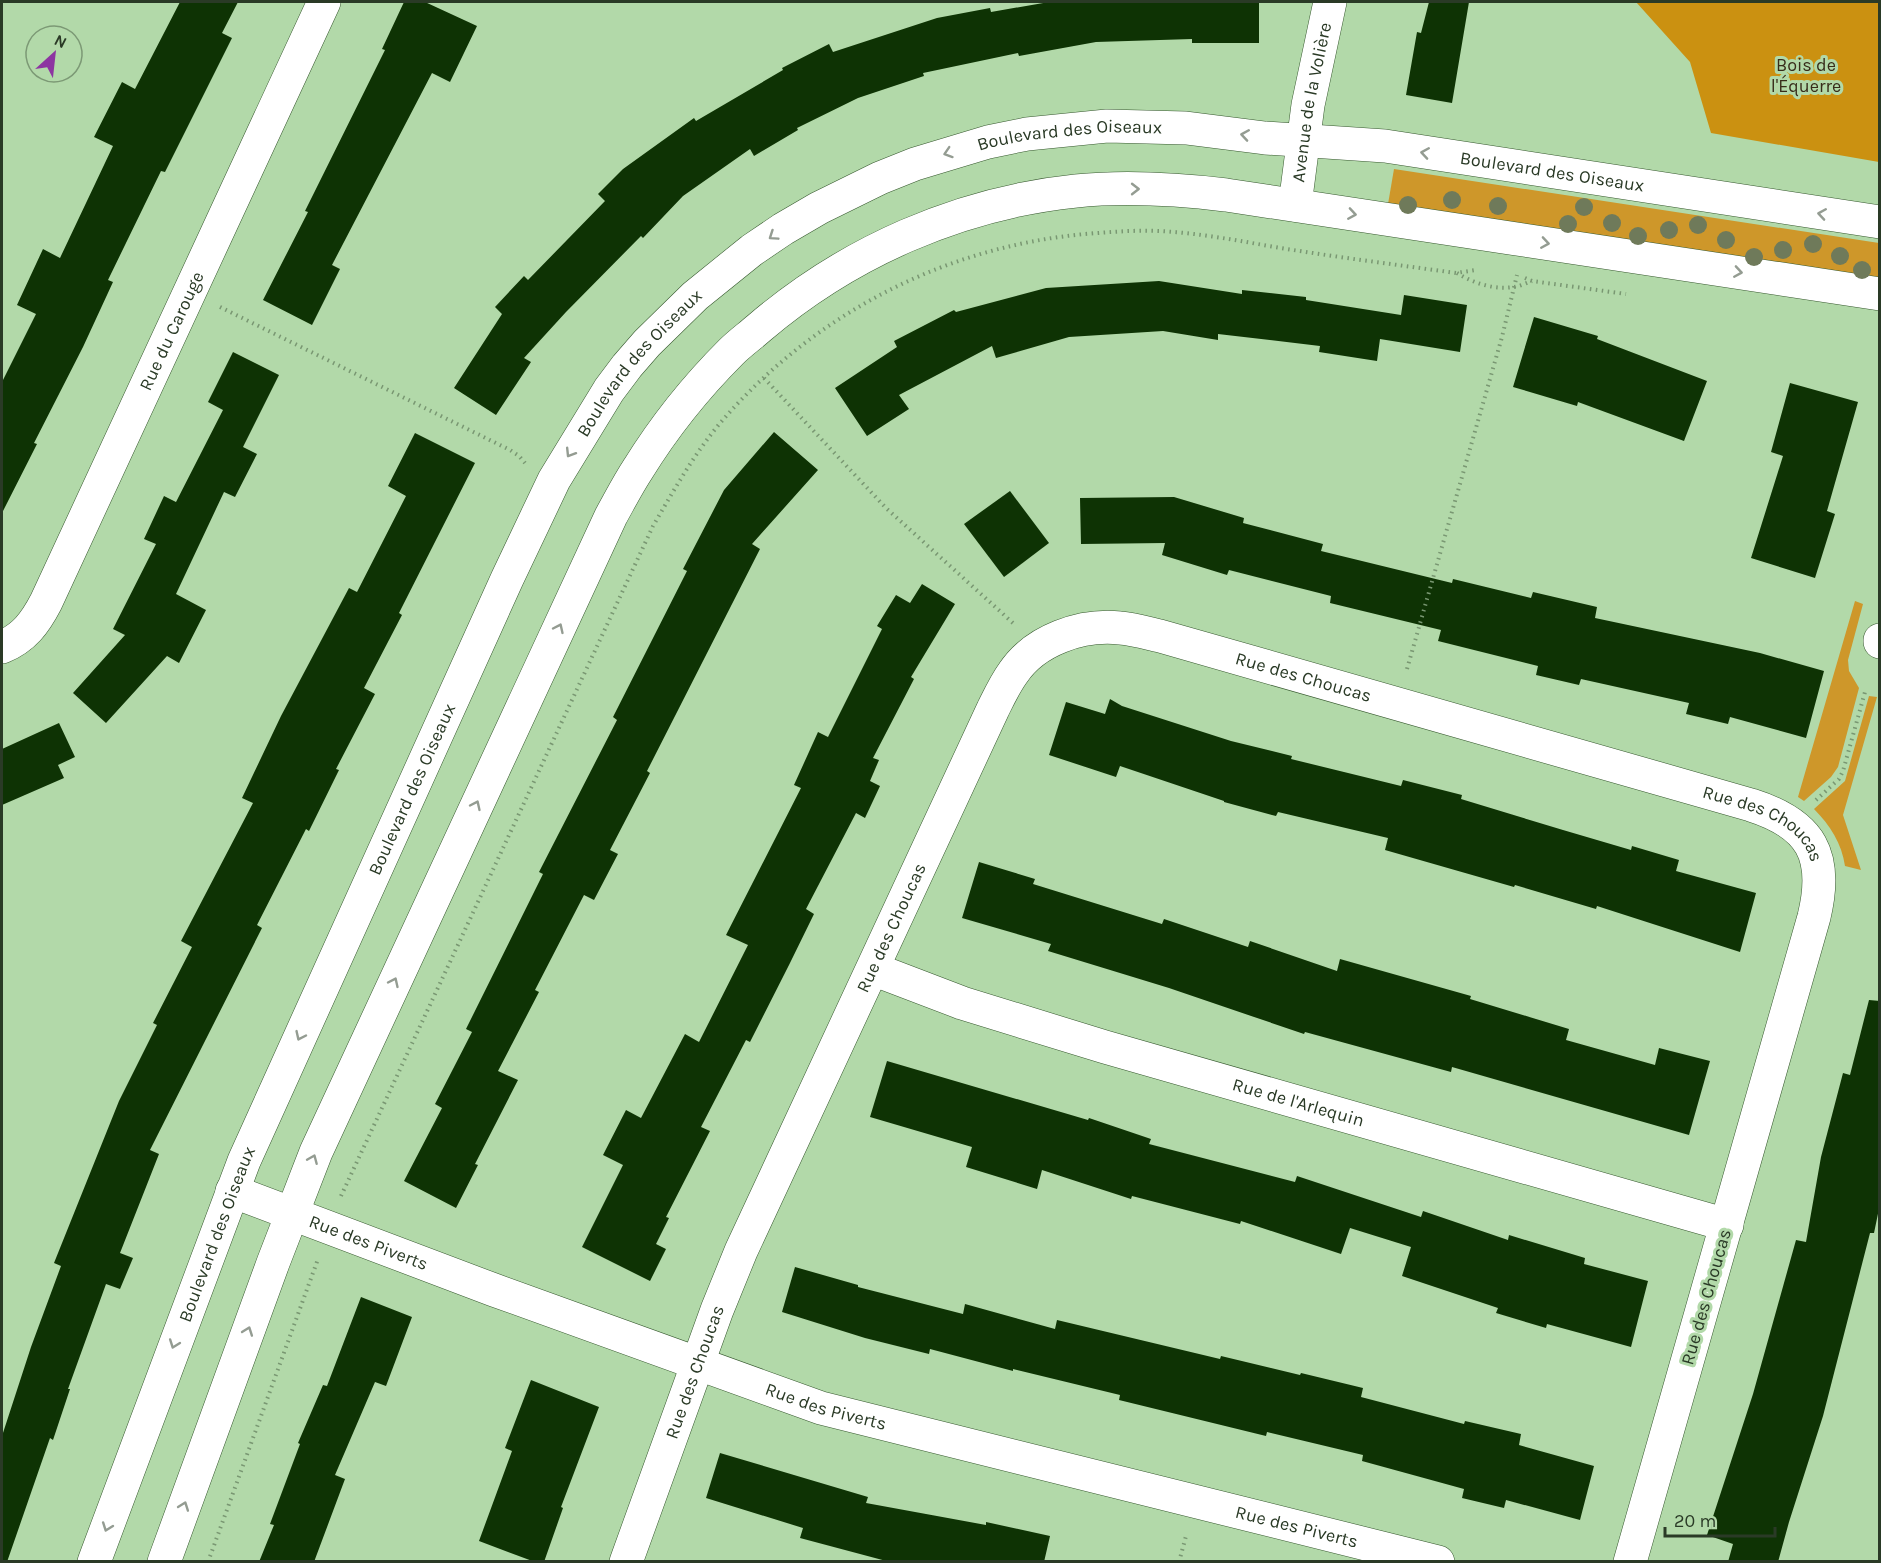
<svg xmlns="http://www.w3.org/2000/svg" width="1881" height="1563" font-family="Karla,sans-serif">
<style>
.green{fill:#ce972a}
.forest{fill:#cb9111}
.building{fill:#0e3304}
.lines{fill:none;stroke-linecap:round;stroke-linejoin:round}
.minor-casing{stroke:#36582e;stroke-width:34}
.tertiary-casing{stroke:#36582e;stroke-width:34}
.path{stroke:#799772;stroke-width:4;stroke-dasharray:1.5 4.5;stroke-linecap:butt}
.minor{stroke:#fff;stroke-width:33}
.tertiary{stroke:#fff;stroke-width:33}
.tree{fill:#6f7a5a}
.oneway{stroke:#949c92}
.labels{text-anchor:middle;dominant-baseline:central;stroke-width:6;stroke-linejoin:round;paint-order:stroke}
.park-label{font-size:18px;fill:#382c1a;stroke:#b2d9a9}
.street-label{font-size:18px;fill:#2a3a26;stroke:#b2d9a9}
</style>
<rect width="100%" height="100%" fill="#b2d9a9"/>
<g class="green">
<path d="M1394,169L1879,243V283L1387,210Z"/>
<path d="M1855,601L1863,604L1848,660L1849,671L1859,688L1838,767L1831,777L1804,801L1798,797Z"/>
<path d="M1869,696L1877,697L1843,815L1861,870L1845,866C1842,844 1830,825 1814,809L1845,781Z"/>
</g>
<path class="forest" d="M1636,2H1879V162L1711,133L1690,62Z"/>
<g class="building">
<path d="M180,2H238L222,33L232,38L165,172L161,171L108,280L113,282L83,347L34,443L37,444L2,513V382L36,314L17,305L43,249L60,258L113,146L94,137L122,82L135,89Z"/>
<path d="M404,2H425L477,26L450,82L432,73L332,265L340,269L312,325L263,300L308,212L305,211L385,50L382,49Z"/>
<path d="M1049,2H1259V43H1192V39L1096,42L1019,56L1018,53L923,73L924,76L858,98L797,128L798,130L754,156L750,149L683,196L643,238L641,236L566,312L524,358L531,362L496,415L454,388L502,314L495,307L524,276L528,280L605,201L598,194L623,169L694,118L696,121L783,70L782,68L829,44L833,52L937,18L990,8L991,12Z"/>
<path d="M1429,2H1469L1452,103L1406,95L1417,32L1421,33Z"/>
<path d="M1159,281L1242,294V290L1306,297V300L1401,315L1404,295L1467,305L1460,352L1380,339L1377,361L1319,352L1320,346L1218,334V340L1163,331L1069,337L996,358L992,346L899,395L909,409L867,436L835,388L897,347L894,341L954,310L956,312L1046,288Z"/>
<path d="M1534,317L1598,336L1597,339L1707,381L1684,441L1578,402L1577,406L1513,387Z"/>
<path d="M233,352L279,375L243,447L257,454L235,497L224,492L176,594L206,610L179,663L167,656L106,723L73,693L125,635L113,629L156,544L144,539L164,496L176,502L223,410L208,402Z"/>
<path d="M1790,383L1858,402L1827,511L1835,514L1815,578L1751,558L1783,456L1771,452Z"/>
<path d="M774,432L818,470L752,544L760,549L647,771L650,773L610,850L618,854L594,900L584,895L535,990L539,992L498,1071L518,1080L475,1164L478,1165L456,1208L404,1181L442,1108L435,1104L472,1032L466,1029L543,874L539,872L617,720L613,717L687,571L683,569L724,490Z"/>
<path d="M415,433L475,463L399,613L402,615L364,688L375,694L336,769L339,770L309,831L306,829L257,925L262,928L150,1150L159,1154L120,1253L133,1258L120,1289L106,1284L68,1389H70L53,1440L50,1438L7,1562H2V1436L31,1347L61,1266L54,1263L119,1101L157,1025L153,1023L192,947L181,941L253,803L242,798L281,716L349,588L357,592L406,496L388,486Z"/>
<path d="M1010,491L1049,543L1004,577L964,524Z"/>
<path d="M1174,497L1244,518L1243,523L1323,544L1321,551L1452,583L1453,579L1531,598L1533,592L1597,607L1595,618L1760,653L1824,671L1806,738L1730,717L1728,724L1686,714L1689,703L1581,679L1579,685L1536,675L1538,666L1438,641L1441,630L1330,603L1331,596L1229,570L1227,575L1162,555L1165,543L1081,544L1080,498Z"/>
<path d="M922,584L955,604L911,677L914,679L873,758L879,760L870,781L880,786L865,818L856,813L806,909L814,914L789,965L750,1042L746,1040L701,1127L710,1131L666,1217L669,1218L656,1244L666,1249L650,1281L582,1247L623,1165L603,1155L626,1110L641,1118L685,1034L699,1042L748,945L726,935L801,788L794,785L818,732L828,737L882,629L877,626L896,595L910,603Z"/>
<path d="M1110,699L1122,706L1231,741L1292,756L1291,759L1401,786L1403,780L1462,795L1461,799L1563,830L1631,850L1632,846L1679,860L1676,871L1756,893L1740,952L1597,906L1596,909L1515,885L1514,887L1385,850L1388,838L1278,812L1276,816L1224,802V801L1120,766L1116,777L1049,755L1066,702L1105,714Z"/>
<path d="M59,723L75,757L58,765L64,778L2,805V749Z"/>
<path d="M979,862L1035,879L1033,884L1162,924L1164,919L1248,947L1250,941L1337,971L1340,959L1471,996L1470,999L1569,1029L1566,1040L1655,1065L1659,1048L1710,1061L1689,1135L1452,1067L1451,1072L1305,1032L1304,1034L1169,988L1048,951L1051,944L962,918Z"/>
<path d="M1869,1000L1880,1001V1204L1874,1233H1870L1823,1416L1789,1522L1778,1562H1728L1733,1544L1707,1535L1753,1394L1796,1240L1806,1242L1821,1157L1843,1073L1850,1075Z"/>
<path d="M887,1061L1088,1120L1089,1118L1151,1139L1149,1144L1295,1182L1297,1176L1421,1217L1423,1211L1508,1240L1509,1235L1585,1258L1584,1264L1648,1281L1631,1347L1547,1324L1546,1328L1496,1313L1498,1308L1402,1276L1411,1247L1350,1228L1341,1254L1241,1221L1240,1224L1132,1196L1131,1199L1042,1170L1037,1189L966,1167L972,1147L870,1117Z"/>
<path d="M795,1267L858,1285V1287L963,1314L965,1304L1055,1329L1057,1320L1220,1359L1221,1356L1300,1375L1301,1373L1363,1388L1361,1397L1464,1424L1465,1421L1521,1434L1519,1445L1594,1466L1580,1520L1506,1500L1504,1508L1462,1498L1464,1489L1362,1461L1363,1455L1267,1432L1266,1436L1119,1400L1120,1395L1013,1369V1371L930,1349L929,1354L865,1338L782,1312Z"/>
<path d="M361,1297L412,1317L386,1386L375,1382L335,1475L345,1479L314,1562H259L274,1525L270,1524L300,1444L298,1443L323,1385L327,1386Z"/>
<path d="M531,1380L599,1407L561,1507L563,1508L544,1562H535L479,1541L512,1451L505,1448Z"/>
<path d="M720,1453L868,1497L866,1503L986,1525V1522L1050,1536L1044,1562H890L800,1538L803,1528L706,1498Z"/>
</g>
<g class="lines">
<defs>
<g id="minor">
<path d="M1880,640V642"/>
<path id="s1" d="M2,647C24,638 35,623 46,602L324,2"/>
<path id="s2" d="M873,969L962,1003L1105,1047L1727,1225"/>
<path id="s3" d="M232,1191L494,1290L821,1408L1438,1562"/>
<path id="s4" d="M626,1562L717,1310L741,1251L993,709C999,697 1005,684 1013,673C1035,640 1081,624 1120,628C1133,629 1147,633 1160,636L1751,805C1811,824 1829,855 1814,917L1630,1562"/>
</g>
<g id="tertiary">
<path id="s5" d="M1295,205L1308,105L1330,2"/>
<path id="s6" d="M94,1562L244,1161L507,579L554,480L609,390L627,366L647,343L695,296L752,250L783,229L819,208L880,178L915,164L988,142L1027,134L1107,126L1186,128L1265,138L1385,146L1880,222"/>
<path d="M164,1562L273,1263L316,1152L611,516C620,500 628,484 638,469C664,427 696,387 731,352C740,343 750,336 759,328C848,252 959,203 1076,191C1126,186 1176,189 1226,195L1880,294"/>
</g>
</defs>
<use href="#minor" class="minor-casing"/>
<use href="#tertiary" class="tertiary-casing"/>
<g class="path">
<path d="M1457,273C1473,283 1494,290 1513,287C1519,287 1526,283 1532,281"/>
<path d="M1525,278L1532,281L1626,294"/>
<path d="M220,307L510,450L519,456L525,463"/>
<path d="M764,378L886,508L1013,623"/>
<path d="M1407,669L1502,337L1517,275"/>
<path d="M1816,800L1839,779L1843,771L1865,692"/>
<path d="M341,1196L653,526C674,490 694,454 721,422C814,314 944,247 1085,234C1110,232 1134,230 1159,231C1202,233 1244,242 1287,249C1343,258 1399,265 1456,273L1476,270"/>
<path d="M208,1562L318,1259"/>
<path d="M1179,1562L1186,1536"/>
</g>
<use href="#minor" class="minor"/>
<use href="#tertiary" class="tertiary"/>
</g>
<g class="tree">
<circle cx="1452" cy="200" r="9"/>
<circle cx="1408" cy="205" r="9"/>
<circle cx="1498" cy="206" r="9"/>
<circle cx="1584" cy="207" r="9"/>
<circle cx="1612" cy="223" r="9"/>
<circle cx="1568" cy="224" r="9"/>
<circle cx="1698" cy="225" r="9"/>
<circle cx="1669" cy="230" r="9"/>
<circle cx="1638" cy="236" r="9"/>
<circle cx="1726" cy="240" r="9"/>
<circle cx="1813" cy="244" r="9"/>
<circle cx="1783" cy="250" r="9"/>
<circle cx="1840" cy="256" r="9"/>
<circle cx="1754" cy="257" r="9"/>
<circle cx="1862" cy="270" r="9"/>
</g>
<defs><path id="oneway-chevron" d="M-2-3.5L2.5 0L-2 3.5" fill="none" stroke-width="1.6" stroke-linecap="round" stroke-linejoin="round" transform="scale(1.5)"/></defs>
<g class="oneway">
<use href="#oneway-chevron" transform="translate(1245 135) rotate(-171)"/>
<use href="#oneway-chevron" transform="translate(948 153) rotate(162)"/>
<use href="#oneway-chevron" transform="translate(1425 153) rotate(-171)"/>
<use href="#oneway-chevron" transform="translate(1135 189)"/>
<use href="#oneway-chevron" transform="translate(1352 214) rotate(9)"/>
<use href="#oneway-chevron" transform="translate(1822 214) rotate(-171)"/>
<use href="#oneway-chevron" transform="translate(773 236) rotate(146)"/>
<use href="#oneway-chevron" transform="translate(1545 243) rotate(9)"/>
<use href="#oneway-chevron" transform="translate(1738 272) rotate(9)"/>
<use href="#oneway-chevron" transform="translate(570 453) rotate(122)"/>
<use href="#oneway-chevron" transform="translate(559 628) rotate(-65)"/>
<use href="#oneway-chevron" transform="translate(476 805) rotate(-65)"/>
<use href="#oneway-chevron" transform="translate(394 982) rotate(-65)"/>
<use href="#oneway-chevron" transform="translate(300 1036) rotate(115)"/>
<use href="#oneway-chevron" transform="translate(313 1159) rotate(-67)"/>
<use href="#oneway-chevron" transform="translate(248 1331) rotate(-70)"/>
<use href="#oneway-chevron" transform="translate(174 1344) rotate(110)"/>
<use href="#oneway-chevron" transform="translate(184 1506) rotate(-70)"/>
<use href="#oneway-chevron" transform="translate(107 1527) rotate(110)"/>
</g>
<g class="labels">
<g class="park-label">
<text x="1806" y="65">Bois de<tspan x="1806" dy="21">l'Équerre</tspan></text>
</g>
<g class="street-label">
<text stroke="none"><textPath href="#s5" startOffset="104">Avenue de la Volière</textPath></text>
<text stroke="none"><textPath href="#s6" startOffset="1826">Boulevard des Oiseaux</textPath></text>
<text stroke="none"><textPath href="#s6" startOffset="2312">Boulevard des Oiseaux</textPath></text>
<text stroke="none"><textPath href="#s1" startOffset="363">Rue du Carouge</textPath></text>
<text stroke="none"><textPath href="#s6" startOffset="1322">Boulevard des Oiseaux</textPath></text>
<text stroke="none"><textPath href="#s4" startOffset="1282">Rue des Choucas</textPath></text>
<text stroke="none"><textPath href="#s6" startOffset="836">Boulevard des Oiseaux</textPath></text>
<text stroke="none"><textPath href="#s4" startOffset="1768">Rue des Choucas</textPath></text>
<text stroke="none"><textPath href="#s4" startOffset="688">Rue des Choucas</textPath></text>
<text stroke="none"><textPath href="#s2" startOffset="446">Rue de l'Arlequin</textPath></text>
<text stroke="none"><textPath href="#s6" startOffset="350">Boulevard des Oiseaux</textPath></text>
<text stroke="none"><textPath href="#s3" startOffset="146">Rue des Piverts</textPath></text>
<text transform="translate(1706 1297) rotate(-74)">Rue des Choucas</text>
<text stroke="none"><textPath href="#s4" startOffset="202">Rue des Choucas</textPath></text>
<text stroke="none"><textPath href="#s3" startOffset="632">Rue des Piverts</textPath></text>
<text stroke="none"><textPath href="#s3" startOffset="1118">Rue des Piverts</textPath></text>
</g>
</g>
<rect width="1881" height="1563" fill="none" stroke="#2a3a26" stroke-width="6"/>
<g transform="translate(54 54) rotate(27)"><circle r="28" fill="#b2d9a9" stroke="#7c9975" stroke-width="1.5"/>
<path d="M0-4.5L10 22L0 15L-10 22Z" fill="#8d35a1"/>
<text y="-9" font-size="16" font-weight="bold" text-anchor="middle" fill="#2a3a26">N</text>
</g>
<path d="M1665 1527v9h110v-9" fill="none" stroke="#2a3a26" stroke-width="3"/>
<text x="1674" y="1527" font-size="18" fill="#2a3a26" stroke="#b2d9a9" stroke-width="4.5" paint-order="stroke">20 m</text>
</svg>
